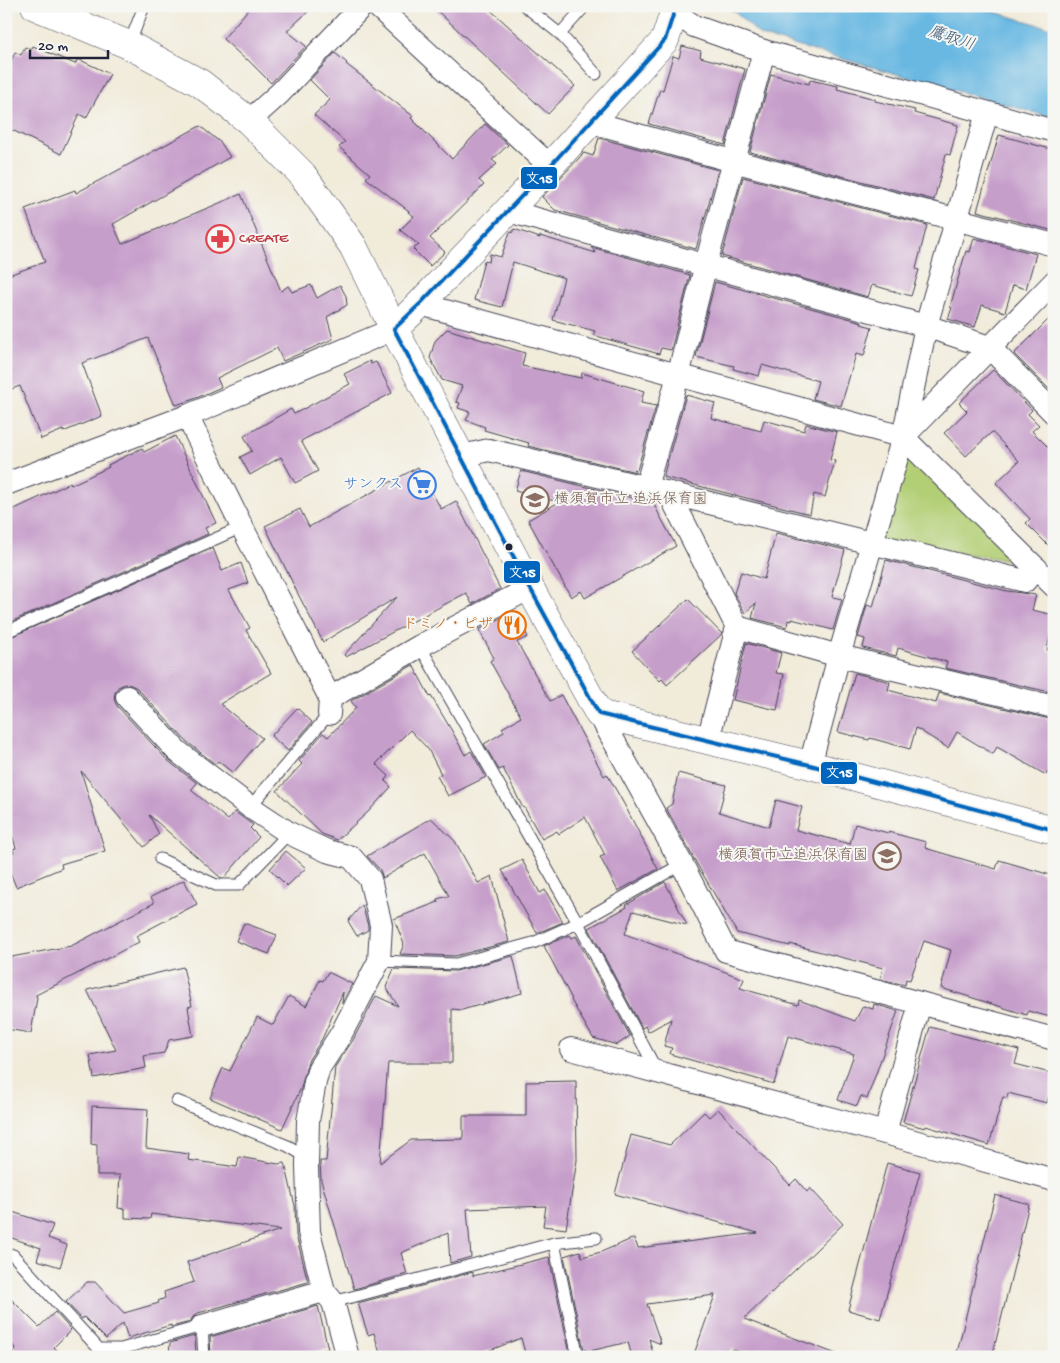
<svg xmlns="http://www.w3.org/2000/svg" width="1060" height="1363" font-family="'Gochi Hand','Klee One',sans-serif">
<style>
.green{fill:#b3cf76;stroke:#6a7858}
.water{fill:#67b8e2;stroke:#446d8e}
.building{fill:#c69eca}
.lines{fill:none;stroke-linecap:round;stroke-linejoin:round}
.service-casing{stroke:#414053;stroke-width:13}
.minor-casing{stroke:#414053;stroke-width:24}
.tertiary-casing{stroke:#414053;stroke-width:29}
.service{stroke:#fff;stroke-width:11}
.minor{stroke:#fff;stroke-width:22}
.tertiary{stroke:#fff;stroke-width:28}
.bus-1-casing{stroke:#f6f6f2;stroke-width:8}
.bus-1{stroke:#0065bd;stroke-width:4}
.bus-dot{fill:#22223b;stroke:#f6f6f2;stroke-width:2}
.labels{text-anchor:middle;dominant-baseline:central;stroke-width:4;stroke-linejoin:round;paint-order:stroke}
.health-label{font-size:15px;fill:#be3a42;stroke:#f6f6f2;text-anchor:start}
.shop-label{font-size:15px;fill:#366cbe;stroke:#f6f6f2;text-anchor:end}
.education-label{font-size:15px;fill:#785e54;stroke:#f6f6f2;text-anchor:start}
.food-label{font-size:15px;fill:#c56008;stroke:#f6f6f2;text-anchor:end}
.water-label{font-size:16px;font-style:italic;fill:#3a5675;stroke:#f6f6f2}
.line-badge{stroke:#f6f6f2;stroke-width:2}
.badge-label{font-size:14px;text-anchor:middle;font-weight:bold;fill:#fff}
</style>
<rect width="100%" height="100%" fill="#f6f6f2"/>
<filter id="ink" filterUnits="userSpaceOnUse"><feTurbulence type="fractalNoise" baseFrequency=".02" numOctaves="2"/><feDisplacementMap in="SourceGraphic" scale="10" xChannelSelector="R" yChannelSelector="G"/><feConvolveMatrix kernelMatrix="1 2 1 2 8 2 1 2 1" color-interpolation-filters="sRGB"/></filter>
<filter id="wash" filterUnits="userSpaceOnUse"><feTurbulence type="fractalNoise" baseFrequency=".0096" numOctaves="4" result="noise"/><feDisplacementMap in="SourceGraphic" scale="20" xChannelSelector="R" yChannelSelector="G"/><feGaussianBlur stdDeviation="1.12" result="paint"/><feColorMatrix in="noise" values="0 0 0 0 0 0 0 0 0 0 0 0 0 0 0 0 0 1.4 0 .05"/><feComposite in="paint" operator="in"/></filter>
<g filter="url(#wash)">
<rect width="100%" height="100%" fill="#f1ebda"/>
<path class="green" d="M903,437L1036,568L1004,559L872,543Z"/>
<path class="water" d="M728,6H973L1054,29V118L761,36Z"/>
<g id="blocks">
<g class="building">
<path d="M251,6H314L287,31L306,46L271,83L247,59L246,60L223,39Z"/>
<path d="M432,6H486L575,86L548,114Z"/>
<path d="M33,46L75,64L78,59L110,74L86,118L79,114L61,154L6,127V72L15,52L21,55L25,47L31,50Z"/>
<path d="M682,46L701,51L700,57L745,69L725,145L649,124L660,89L663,90L673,56L679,58Z"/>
<path d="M335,53L347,63L346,64L413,116L411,118L452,159L485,124L508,145L492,160L497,164L479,180L484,185L430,238L445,252L430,266L413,249L419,245L400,230L414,216L408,212L409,211L366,178L370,174L339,147L345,142L314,115L330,100L310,80Z"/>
<path d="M771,74L809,84L810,80L838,86L837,89L875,99V101L915,110L914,113L958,125L950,155L946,154L934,200L750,152Z"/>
<path d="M200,126L221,143L230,157L113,224L122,244L241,194L281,291L288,286L292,292L311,285L317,298L340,285L346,296L347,305L327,317L333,339L283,361L277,348L217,378L221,387L194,399L176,405L148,338L82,363L102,416L63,432V430L41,439L20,386L6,391V276L45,262L25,209L75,190L76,193Z"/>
<path d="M999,135L1054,150V231L977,211Z"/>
<path d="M599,138L718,170L696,249L555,210L542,197L584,153L593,156Z"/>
<path d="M743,177L927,225L916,269L919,270L911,296L872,285L868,297L722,256Z"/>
<path d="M514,229L540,238V236L596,253L591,247L690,275L671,350L661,348L659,354L593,335L595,331L553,320L564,278L513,262L502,307L474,300L484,261L489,262L490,254L501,257L510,232L512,233Z"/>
<path d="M974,238L1036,254L1026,289L1013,285L1005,312L982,305L975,327L948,319L952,308L950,307L966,251L970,252Z"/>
<path d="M715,282L862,322L861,324L872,327L864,356L856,354L841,406L813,399L818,381L762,365L759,376L733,369L734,366L696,357Z"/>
<path d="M1054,314V390L1052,392L1014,354Z"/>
<path d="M447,329L525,353L522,366L581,378L582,373L644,391L641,403L656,406L637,470L634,469L636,472L528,446L529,443L484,430L485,427L466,420L470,412L458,408L460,403L456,402L462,386L442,380L430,358L435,341Z"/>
<path d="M370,361L371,364L376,362L392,393L301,441L318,471L295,483L281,457L250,475L240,457L252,451L244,436L291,409L294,414L350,384L344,374Z"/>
<path d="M993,370L1032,410L1028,414L1039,425L1032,431L1054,453V551L1026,523L1030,519L996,483L1019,461L992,432L966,456L944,433L967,411L959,403Z"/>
<path d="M686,395L715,403L711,418L761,431L764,420L804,431L806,424L837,432L830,460L835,461L825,497L814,494L810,514L663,477Z"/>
<path d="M175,436L216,523L205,528L208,534L6,624V513L70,483L71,485L109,467L108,465L142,448L144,452Z"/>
<path d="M418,467L441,509L456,501L500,589L472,604L466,593L346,657L344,655L397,597L323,642L297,592L265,526L300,509L309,527Z"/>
<path d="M521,471L653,503L676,546L585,598L581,591L571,597L528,520L559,502L515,491Z"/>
<path d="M776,533L845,550L832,597L842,599L833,630L792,619V621L788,620L787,627L752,618L756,603L745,613L734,593L741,572L764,579Z"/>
<path d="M213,548L222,571L241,563L248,583L229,590L250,628L246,630L271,673L220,704L262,738L233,773L218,761L215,764L186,741L137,688L131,685L125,684L118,687L115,693L114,699L117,706L167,760L197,783L191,790L228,820L235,812L253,825L250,828L259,837L224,878H221L149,815L159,834L144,847L81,771L105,851L61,864L62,868L16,887L6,862V856L14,852L13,849L16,848L6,815V639Z"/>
<path d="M886,560L1007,591L1036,595L1032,610L1054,615L1047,650L1054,652V693L945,668L947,662L898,648L896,656L863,648L865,639L858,637L867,605L873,607Z"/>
<path d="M688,599L722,634L667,685L662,679L660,681L632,651Z"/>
<path d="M514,611L528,637L517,642L550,701L561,695L604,776L607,774L624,804L658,869L618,891L600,857L605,855L585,817L559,834L557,831L542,839L524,807L523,808L503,768L499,770L484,744L504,732L502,728L521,717L490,661L494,658L479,630Z"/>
<path d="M746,643L781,653L776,673L784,674L777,710L733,700Z"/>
<path d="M413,665L430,697L431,696L452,731L465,755L471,751L486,777L448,796L437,776L441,774L428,749L410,730L376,764L389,776L385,781L391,787L368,812L337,840L322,834L277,791L302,764L299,761L323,733L328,737L356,708L351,701Z"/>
<path d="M855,673L890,682L888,690L936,703L939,693L1054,720V761L1046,775L997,747L993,754L957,732L948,748L916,728L910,749L870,738L869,740L838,732Z"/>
<path d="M297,708L312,722L288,751L271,736Z"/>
<path d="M678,773L726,785L719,812L769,827L776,800L802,807L796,830L850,844L855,824L888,833V832L926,842L925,848L996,869L999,860L1054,876V1018L1028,1011L1027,1015L941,988L951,950L924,941L910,980L906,979L905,985L880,979L883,968L790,944V946L737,933L698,866L666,808L672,804Z"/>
<path d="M431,818L455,841L478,883L492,876L509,942L455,956L400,954L404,944L394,919L438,902L437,899L449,896L425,853L383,878L380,870L367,856Z"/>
<path d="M286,851L306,868L287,886L270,869Z"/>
<path d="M522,860L540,893L545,890L563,922L537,933L502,870Z"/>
<path d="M184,880L197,904L136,936L139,942L36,995L37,998L31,1033L6,1029V958L71,946L154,903L151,897Z"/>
<path d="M665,882L687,925L633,911L625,934L744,979L740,988L798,1005L799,1000L855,1021L863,1006L873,1009L874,1004L898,1011L867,1099L861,1096L857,1106L838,1100L854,1054L788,1036L774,1084L670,1054L672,1048L664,1046L671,1019L648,1032L645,1026L642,1028L589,928L627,907L626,905Z"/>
<path d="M362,905L368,926V930L357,936L348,921Z"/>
<path d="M244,923L277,935L269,954L236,941Z"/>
<path d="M570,935L572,938L576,936L630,1036L617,1045L593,1038L571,1000L572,999L544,946Z"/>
<path d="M513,956L522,993L462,1010L452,1009V1063H388L380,1163L411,1140L463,1139V1116H526V1082L576,1081L577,1160L566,1229L543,1226L546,1206L467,1209L471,1257L450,1263L448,1233L401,1253L407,1274L354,1289L321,1180L320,1161H326L335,1067L353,1040L376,996L398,1006L386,987L394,969L456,971Z"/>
<path d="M183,967L192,1006L188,1007L193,1036L169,1040L164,1053L144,1056L146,1068L94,1078L90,1055L116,1050L87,990Z"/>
<path d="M328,972L352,984L342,1004L343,992L322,1039L308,1061L301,1088L282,1129L210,1098L223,1068L230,1071L257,1017L273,1025L289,996L306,1006L320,980L323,981Z"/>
<path d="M930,1027L1019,1050L1015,1064L1054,1074L1047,1103L1008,1093L1007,1098L1003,1097L989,1145L926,1126L925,1128L903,1122Z"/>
<path d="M92,1106L148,1109L146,1148L189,1154L188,1160L237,1167L239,1157L278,1164L285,1163L295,1206L296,1235L308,1282L198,1313L193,1317L190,1322L171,1327V1325L128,1338L123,1323L106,1339L84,1317L82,1319L66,1302L87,1282H95L124,1313L159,1303L158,1301L165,1298L164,1292L194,1282L187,1262L280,1230L151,1214L150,1219L125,1218V1209L118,1208L120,1175H97V1145L91,1144Z"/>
<path d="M718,1109L790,1185L796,1179L807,1192L810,1188L843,1224L744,1319L839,1355L838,1357H754L732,1349L729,1357H693L715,1295L647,1304L661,1344L649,1339L654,1357H632L628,1342L586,1352V1350H584L564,1256L580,1251L582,1257L601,1252L634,1238L638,1248L758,1233L615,1194L631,1135L670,1145L704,1112L709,1117Z"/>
<path d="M887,1163L920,1172L880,1319L848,1310Z"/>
<path d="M995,1195L1029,1204L992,1357H956Z"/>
<path d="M6,1210L53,1225L48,1238L67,1245L60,1267L37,1260L41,1248L6,1236Z"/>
<path d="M549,1257L570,1354L561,1357H526L521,1338L473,1357H381L374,1333L368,1335L358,1303L473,1272V1276Z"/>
<path d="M6,1294L39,1327L55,1312L71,1330L54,1347L63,1357H8L16,1349L6,1338Z"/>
<path d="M318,1306L328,1349L291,1357H211L210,1337Z"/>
<path d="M194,1336L195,1337L196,1357H169L170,1343Z"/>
</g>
</g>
</g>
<g filter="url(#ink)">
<use href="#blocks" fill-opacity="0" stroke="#414053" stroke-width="1"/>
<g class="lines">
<defs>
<g id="service">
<path d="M525,6L560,34L596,74"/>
<path d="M560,34L585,6"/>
<path d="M129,45L144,6"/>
<path d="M6,632L242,527"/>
<path d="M420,646L578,923L657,1071"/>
<path d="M250,807L329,714"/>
<path d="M160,859L216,885H239L289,833"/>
<path d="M379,961L456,964L533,943L578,923L682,864"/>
<path d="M177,1101L288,1146L307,1157"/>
<path d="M554,1243L578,1357"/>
<path d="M6,1253L13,1255L99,1349H121L202,1326L204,1357"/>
<path d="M333,1302L554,1243L596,1238"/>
</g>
<g id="minor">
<path d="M377,6L550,166"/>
<path d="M676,6L684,19L694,26L764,51L1054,131"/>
<path d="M249,121L280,93L362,6"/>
<path d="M591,122L733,161L1054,245"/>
<path d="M508,211L926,326L989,347L1054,413"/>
<path d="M420,304L903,437L1054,586"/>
<path d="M187,416L242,527L330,698L329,714"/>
<path d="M903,437L926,326L987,113"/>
<path d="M462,456L489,450L669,493L1025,581L1036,568"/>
<path d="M6,484L187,416L394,329"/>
<path d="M646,487L678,376L706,264L764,51"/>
<path d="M669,493L737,627L839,656L1054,707"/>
<path d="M127,697L177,751L250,807L289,833L327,851L351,857L370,879L381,925L379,961L341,1034L319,1068L315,1082L308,1121L307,1166L309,1232L324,1291L333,1302L348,1357"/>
<path d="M330,698L420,646L530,588"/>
<path d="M599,714L682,864L726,951L1054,1039"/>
<path d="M708,740L737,627"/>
<path d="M810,765L839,656L903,437L1054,282"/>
<path d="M571,1049L885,1133L1054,1180"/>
<path d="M885,1133L920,1003"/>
<path d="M202,1326L324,1291"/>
</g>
<g id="tertiary">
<path d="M35,6L129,45L200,83L249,121L302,174L353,246L394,329L530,588L599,714L810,765L1054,830"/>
<path d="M394,329L420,304L550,166L665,40L676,6"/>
</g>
</defs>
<use href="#service" class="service-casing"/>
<use href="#minor" class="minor-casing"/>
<use href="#tertiary" class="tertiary-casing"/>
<use href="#service" class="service"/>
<use href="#minor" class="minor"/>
<use href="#tertiary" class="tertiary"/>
<defs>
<path id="bus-1" d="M676,6L665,40L550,166L420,304L394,329L530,588L599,714L810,765L1054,830"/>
</defs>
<use href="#bus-1" class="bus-1-casing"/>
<use href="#bus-1" class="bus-1"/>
</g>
</g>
<defs>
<symbol id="pharmacy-ring" viewBox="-11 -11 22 22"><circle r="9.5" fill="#f6f6f2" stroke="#e0444e" stroke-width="1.5"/><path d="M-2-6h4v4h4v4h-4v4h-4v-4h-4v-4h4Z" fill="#e0444e"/></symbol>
<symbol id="supermarket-ring" viewBox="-11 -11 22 22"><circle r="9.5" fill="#f6f6f2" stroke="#3f7fe0" stroke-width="1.5"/><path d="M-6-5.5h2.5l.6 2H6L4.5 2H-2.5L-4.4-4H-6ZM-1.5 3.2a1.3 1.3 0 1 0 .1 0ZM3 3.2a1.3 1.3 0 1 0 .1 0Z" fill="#3f7fe0"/></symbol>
<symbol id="school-ring" viewBox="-11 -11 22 22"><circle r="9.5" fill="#f6f6f2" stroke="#8d6e63" stroke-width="1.5"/><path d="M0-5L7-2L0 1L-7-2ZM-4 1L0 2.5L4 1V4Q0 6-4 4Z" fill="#8d6e63"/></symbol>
<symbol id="restaurant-ring" viewBox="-11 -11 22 22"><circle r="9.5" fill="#f6f6f2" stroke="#e8710a" stroke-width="1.5"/><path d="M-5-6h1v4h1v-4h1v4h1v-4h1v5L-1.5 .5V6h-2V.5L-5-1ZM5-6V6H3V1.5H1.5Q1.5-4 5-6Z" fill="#e8710a"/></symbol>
</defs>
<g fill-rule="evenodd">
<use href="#pharmacy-ring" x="204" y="223" width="32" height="32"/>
<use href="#supermarket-ring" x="406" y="469" width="32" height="32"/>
<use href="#school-ring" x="519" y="484" width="32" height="32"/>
<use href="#restaurant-ring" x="496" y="609" width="32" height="32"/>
<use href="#school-ring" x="871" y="840" width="32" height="32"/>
</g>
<circle class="bus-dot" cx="509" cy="547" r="4.5"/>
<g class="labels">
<g class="health-label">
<text x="239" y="239">CREATE</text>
</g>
<g class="shop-label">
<text x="403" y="485">サンクス</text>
</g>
<g class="education-label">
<text x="554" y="500">横須賀市立 追浜保育園</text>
<text x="868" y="856" text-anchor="end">横須賀市立追浜保育園</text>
</g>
<g class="food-label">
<text x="493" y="625">ドミノ・ピザ</text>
</g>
<g class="water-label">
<text transform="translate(951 40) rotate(18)">鷹取川</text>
</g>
</g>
<g class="line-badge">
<rect x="520" y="166" width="38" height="24" rx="5" fill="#0065bd"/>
<rect x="503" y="560" width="38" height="24" rx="5" fill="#0065bd"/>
<rect x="820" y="761" width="38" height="24" rx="5" fill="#0065bd"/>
</g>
<g class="badge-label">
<text x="539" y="183">文15</text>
<text x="522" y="577">文15</text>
<text x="839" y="777">文15</text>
</g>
<rect width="1060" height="1363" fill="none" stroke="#f6f6f2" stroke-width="25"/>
<path d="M30 50v8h78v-8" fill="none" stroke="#22223b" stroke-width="2.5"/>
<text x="38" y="50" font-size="15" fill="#22223b" stroke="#f6f6f2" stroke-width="4" paint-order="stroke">20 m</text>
</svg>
